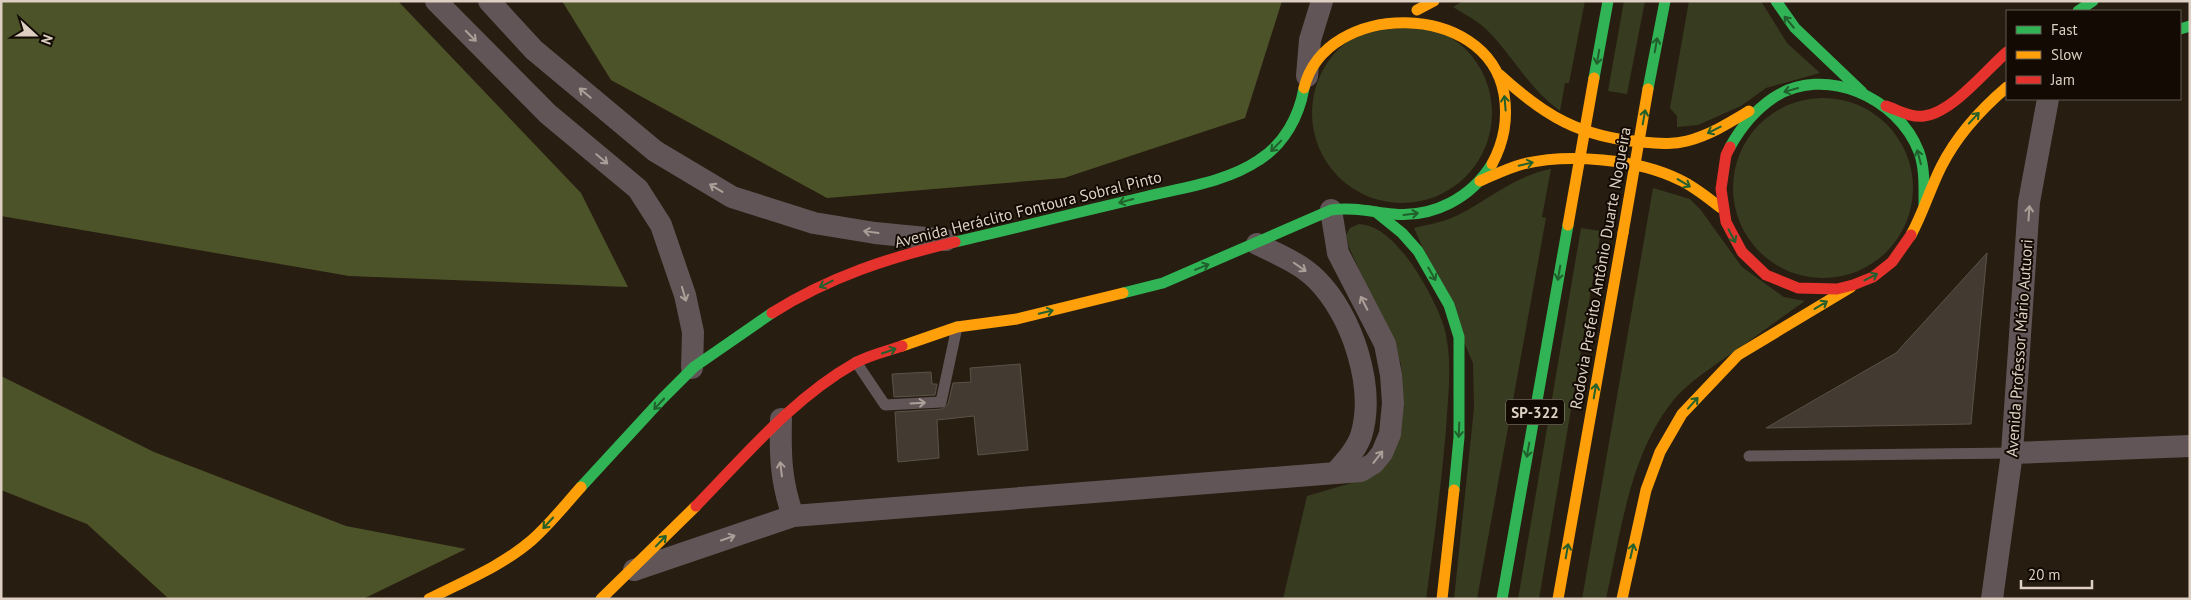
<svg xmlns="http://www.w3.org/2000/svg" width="2191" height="600" font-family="'PT Sans',sans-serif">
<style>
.green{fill:#373b20}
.forest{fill:#4d5329}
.building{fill:#433a31;stroke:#5b5248}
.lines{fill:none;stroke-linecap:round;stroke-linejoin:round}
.lane{stroke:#625557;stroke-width:11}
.street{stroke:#625557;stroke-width:22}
.fast{stroke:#30b455;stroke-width:11}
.slow{stroke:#ff9f0a;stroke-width:11}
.jam{stroke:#e5322d;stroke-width:11}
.slow-bridge{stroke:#ff9f0a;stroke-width:11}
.oneway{stroke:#215f2c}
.oneway2{stroke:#ac9f98}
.labels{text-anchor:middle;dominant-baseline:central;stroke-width:4;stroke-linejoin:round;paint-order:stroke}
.shield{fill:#120a03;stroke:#a09589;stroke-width:1}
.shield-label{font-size:15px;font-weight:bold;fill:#ddd0c3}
.street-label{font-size:16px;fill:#ddd0c3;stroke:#120a03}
</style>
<rect width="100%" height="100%" fill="#271d11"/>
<g class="green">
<path d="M1463,1H1585L1569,83H1565L1560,111C1527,86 1517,62 1491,34C1480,22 1466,15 1453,7Z"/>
<path d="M1624,1H1645L1627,94L1608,91Z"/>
<path d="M1689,1H1761L1787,43L1820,73L1766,88L1741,106L1698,125L1677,127V116L1670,108Z"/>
<circle cx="1402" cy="113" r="90"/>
<circle cx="1823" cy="188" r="90"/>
<path d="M1551,169L1542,217L1546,218L1477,599H1454L1474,408L1473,363L1414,228C1430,224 1445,222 1460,214C1491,198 1515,176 1551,169Z"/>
<path d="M1653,188L1690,199L1700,209L1742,267L1784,297L1805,301C1779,319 1754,338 1728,356C1711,368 1692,380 1677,396C1630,450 1621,532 1606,599H1582Z"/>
<path d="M1359,224C1380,226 1392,240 1405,255C1418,271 1435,301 1442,321C1454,354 1448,395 1446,430C1441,486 1434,542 1426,599H1283L1307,496L1365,479L1403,401L1401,364L1349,247L1346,235L1350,228Z"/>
<path d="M1581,228L1601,231L1539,599H1518Z"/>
</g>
<g class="forest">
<path d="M1,1H398L581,193L628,287L349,276L1,216Z"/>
<path d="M562,1H1282L1245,118L1064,178L827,198L611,80Z"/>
<path d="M1,376L154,452L346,526L466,549L363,599H169L87,524L1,490Z"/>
</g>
<g class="building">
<path d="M1987,253L1971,424L1766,428L1896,353Z"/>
<path d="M1020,364L1028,450L978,455L974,416L937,420L939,458L898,462L895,412L942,409L948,404L953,383L971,382L970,368Z"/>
<path d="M931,372L932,384H937L935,395L894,397L892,374Z"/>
</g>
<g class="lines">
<g class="lane">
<path d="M856,362L885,405L941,402L957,327"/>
<path d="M1749,456L2012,453"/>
</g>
<g class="street">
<path d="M436,1L548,114L638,189L661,225L685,295L693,332L692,368"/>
<path d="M489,1L534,50L655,151L732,197L814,223L875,233L946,240"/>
<path d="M1307,76L1310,40L1322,1"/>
<path d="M1257,244C1277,254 1300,263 1316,279C1352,314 1376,387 1361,436C1356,450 1345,462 1335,473"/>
<path d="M781,419C780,456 781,482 793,516"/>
<path d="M2012,453L2190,446"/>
<path d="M634,570L793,516L1361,471L1374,463L1382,453L1390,434L1393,403L1391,375L1385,344L1338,253L1331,210"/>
<path d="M1992,599L2012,453L2029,202L2048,99"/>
</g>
<g class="fast">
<path d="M1776,1L1795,28L1862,92"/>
<path d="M2078,11L2093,1"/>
<path d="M2180,29L2190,26"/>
<path d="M1594,78L1608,1"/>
<path d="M1648,89L1665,1"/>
<path d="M1730,147C1741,127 1754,111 1773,98C1824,64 1898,97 1919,152C1925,169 1924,187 1924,205"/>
<path d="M1376,212L1402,233L1418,251L1449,305L1459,337V437L1454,490"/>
<path d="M955,242C1017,228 1078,212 1140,198C1179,188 1225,183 1259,160C1284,144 1299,117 1304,88"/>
<path d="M1123,293L1163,283L1331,210C1353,207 1372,212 1393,214C1433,218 1471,198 1492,164"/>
<path d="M581,487L662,399L694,367L772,313"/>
<path d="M1502,599L1568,225"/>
</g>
<g class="slow">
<path d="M1417,10L1434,1"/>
<path d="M1500,75C1545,116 1580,137 1642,142C1657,143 1672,145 1687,141C1710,135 1729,123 1749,111"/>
<path d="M1304,88C1326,0 1487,0 1504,94C1508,118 1504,142 1492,164"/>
<path d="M1480,181C1494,175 1508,168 1523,164C1568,153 1638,159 1680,180C1695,187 1708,198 1721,208"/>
<path d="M1911,235C1923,213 1930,189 1941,167C1957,135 1980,110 2007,87"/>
<path d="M902,346L957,327L1017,319L1123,293"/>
<path d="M429,599C464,581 502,566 532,540C550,524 565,505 581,487"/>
<path d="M601,599L696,506"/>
<path d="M1442,599L1454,490"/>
<path d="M1558,599L1623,233"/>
<path d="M1622,599L1646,490L1660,452L1682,414L1738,355L1851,287"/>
</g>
<g class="jam">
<path d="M1886,106C1898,110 1911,118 1924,116C1952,113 1986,70 2007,52"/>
<path d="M1730,147L1726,155L1721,189L1726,222L1742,252L1766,275L1798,288L1837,289L1853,285L1873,277L1892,262L1911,235"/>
<path d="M772,313C829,277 890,257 955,242"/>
<path d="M696,506C745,456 793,398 855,363C869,355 887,351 902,346"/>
</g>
<g class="slow-bridge">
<path d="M1568,225L1594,78"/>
<path d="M1623,233L1648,89"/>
</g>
</g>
<defs><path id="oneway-shaft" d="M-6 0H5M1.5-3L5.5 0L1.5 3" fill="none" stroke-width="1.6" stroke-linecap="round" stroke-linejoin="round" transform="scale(1.25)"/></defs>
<g class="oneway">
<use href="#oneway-shaft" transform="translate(1789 22) rotate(-130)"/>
<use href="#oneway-shaft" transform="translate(1656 45) rotate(-80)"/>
<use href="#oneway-shaft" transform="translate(1598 57) rotate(100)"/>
<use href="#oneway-shaft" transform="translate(1791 90) rotate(164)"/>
<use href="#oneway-shaft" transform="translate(1505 103) rotate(-95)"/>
<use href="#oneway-shaft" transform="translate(1644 117) rotate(-80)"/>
<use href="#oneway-shaft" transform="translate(1974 118) rotate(-47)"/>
<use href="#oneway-shaft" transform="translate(1714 130) rotate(153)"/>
<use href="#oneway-shaft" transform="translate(1276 146) rotate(134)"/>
<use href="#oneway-shaft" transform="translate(1919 157) rotate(-105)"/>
<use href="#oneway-shaft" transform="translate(1526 164) rotate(-14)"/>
<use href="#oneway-shaft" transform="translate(1684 183) rotate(31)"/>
<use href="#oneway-shaft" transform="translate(1126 201) rotate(165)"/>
<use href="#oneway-shaft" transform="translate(1411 214) rotate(-7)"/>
<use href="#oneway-shaft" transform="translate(1732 236) rotate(62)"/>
<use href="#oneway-shaft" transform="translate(1202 267) rotate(-22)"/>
<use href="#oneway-shaft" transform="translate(1559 273) rotate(100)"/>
<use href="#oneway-shaft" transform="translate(1432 274) rotate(60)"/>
<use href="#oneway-shaft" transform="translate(1871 277) rotate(-27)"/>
<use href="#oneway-shaft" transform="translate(826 284) rotate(153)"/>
<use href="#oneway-shaft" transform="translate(1821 305) rotate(-31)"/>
<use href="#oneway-shaft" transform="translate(1046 312) rotate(-14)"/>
<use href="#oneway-shaft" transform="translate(889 351) rotate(-19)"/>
<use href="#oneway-shaft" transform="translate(1595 391) rotate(-80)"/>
<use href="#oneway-shaft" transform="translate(1693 403) rotate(-48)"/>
<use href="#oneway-shaft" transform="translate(659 404) rotate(133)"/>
<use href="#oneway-shaft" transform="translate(1459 430) rotate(92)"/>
<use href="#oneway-shaft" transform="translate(1528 450) rotate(100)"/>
<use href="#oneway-shaft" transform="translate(548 523) rotate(133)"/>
<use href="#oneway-shaft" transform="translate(661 541) rotate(-46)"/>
<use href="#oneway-shaft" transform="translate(1567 551) rotate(-80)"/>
<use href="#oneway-shaft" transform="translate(1632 551) rotate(-77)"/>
</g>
<g class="oneway2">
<use href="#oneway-shaft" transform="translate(471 36) rotate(45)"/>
<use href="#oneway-shaft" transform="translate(585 93) rotate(-140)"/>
<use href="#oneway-shaft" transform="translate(602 159) rotate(40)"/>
<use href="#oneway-shaft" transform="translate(716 188) rotate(-149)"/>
<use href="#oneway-shaft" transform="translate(2029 213) rotate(-86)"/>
<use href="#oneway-shaft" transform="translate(871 232) rotate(-172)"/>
<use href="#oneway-shaft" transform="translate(1300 267) rotate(35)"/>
<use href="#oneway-shaft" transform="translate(684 294) rotate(74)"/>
<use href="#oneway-shaft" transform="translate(1364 303) rotate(-117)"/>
<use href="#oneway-shaft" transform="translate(918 403) rotate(-3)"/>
<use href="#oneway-shaft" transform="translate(1378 457) rotate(-52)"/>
<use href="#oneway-shaft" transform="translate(781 469) rotate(-97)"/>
<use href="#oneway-shaft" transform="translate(728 538) rotate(-19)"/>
</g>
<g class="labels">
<rect class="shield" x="1506" y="399.5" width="58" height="25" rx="4"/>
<g class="shield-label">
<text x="1535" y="412">SP-322</text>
</g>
<g class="street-label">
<text transform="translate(1028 209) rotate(-14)">Avenida Heráclito Fontoura Sobral Pinto</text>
<text transform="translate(1600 268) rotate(-80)">Rodovia Prefeito Antônio Duarte Nogueira</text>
<text transform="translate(2019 348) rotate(-86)">Avenida Professor Mário Autuori</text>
</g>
</g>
<rect width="2191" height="600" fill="none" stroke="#ddd0c3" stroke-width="5"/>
<rect x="2006" y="10" width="175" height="90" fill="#120a03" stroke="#635950"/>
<rect x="2016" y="26" width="25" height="8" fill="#30b455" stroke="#635950"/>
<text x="2051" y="35" font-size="15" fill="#ddd0c3">Fast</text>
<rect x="2016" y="51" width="25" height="8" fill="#ff9f0a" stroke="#635950"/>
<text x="2051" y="60" font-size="15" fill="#ddd0c3">Slow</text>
<rect x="2016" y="76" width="25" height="8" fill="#e5322d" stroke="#635950"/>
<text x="2051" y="85" font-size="15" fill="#ddd0c3">Jam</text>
<g transform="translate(35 35) rotate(111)" stroke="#120a03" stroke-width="4" paint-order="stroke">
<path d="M0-4L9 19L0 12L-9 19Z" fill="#ddd0c3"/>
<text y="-8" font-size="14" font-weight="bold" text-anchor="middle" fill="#ddd0c3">N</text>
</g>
<path d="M2021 580v8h71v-8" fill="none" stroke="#ddd0c3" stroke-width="2.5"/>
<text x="2028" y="580" font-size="15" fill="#ddd0c3" stroke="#120a03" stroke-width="4" paint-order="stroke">20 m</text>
</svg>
